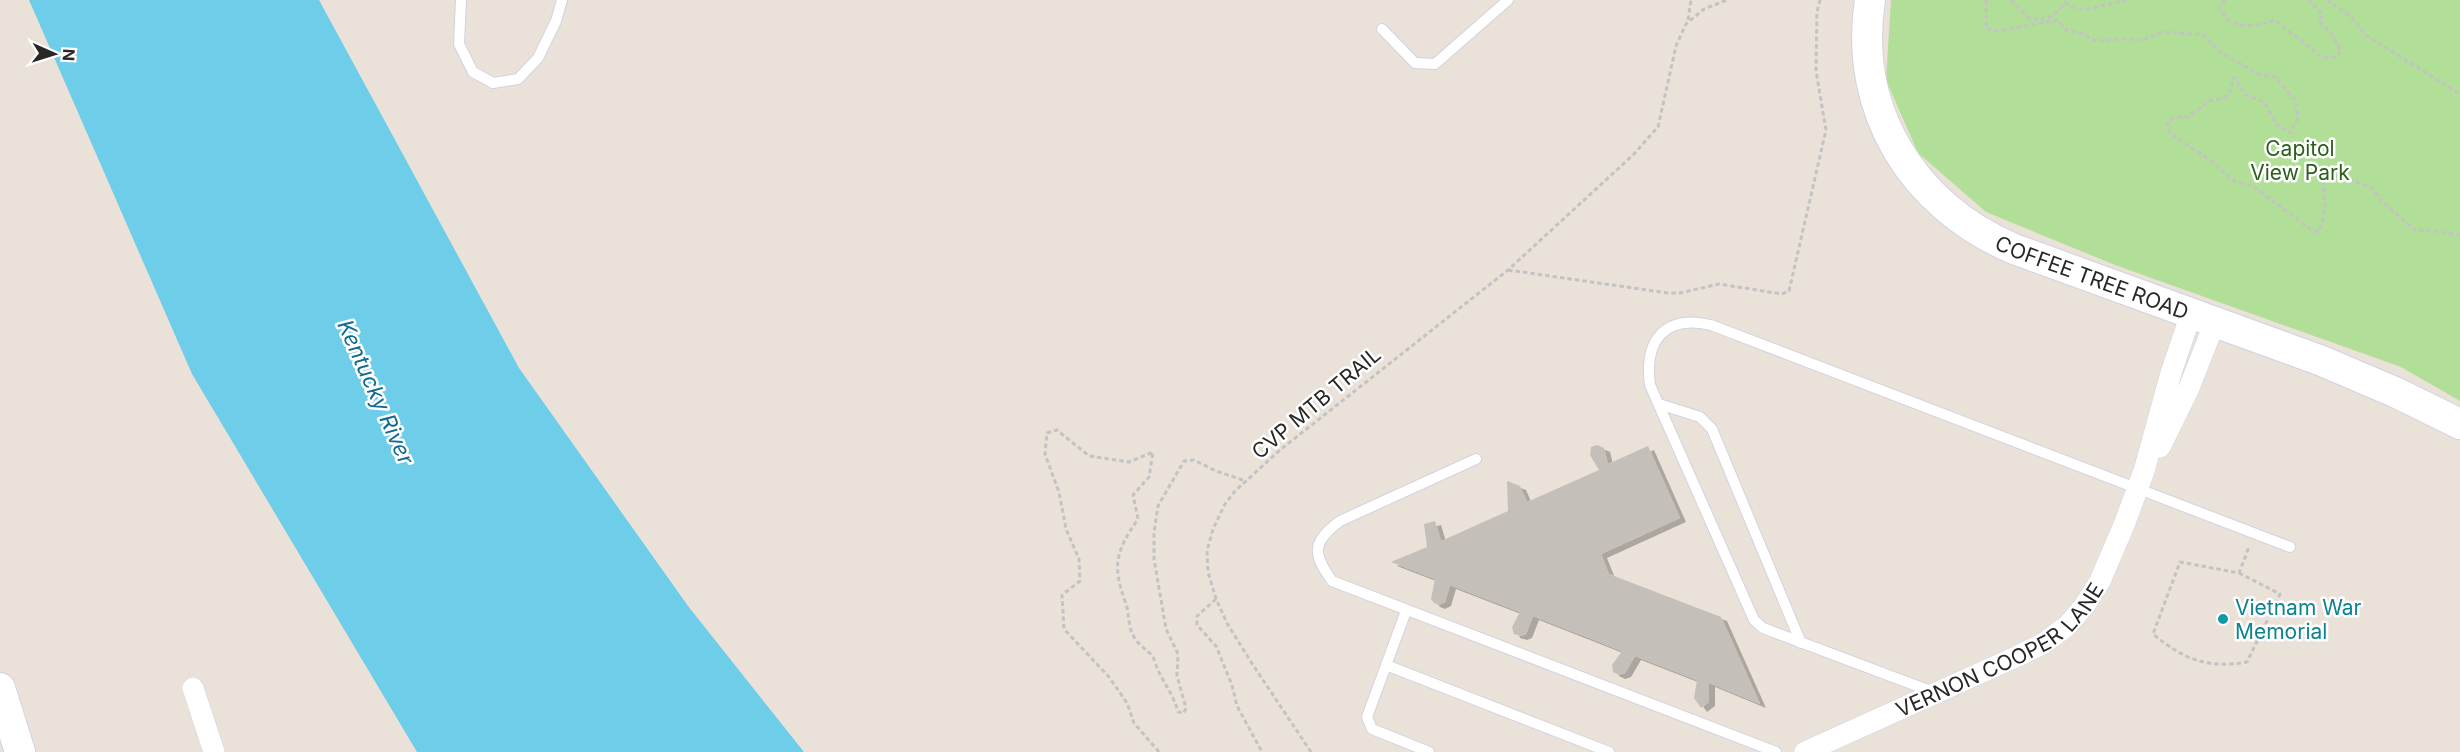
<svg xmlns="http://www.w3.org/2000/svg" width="2460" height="752" font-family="Inter,sans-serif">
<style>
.green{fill:#b2df97}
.water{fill:#6ecde9}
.building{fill:#c5bfb9;filter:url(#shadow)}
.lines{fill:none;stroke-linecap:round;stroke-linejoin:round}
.lane-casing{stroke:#cfd3e0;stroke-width:12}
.street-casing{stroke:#cfd3e0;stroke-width:22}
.secondary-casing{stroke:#cfd3e0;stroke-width:32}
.path{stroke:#c3c3c3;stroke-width:3;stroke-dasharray:4.5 3;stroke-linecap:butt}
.lane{stroke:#fff;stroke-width:10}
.street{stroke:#fff;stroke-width:21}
.secondary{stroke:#fff;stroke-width:30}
.culture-dot{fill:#0f9aa8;stroke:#fff;stroke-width:2}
.labels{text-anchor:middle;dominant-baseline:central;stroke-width:5;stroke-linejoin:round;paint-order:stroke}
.park-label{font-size:21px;fill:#2c601b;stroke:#fff}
.street-label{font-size:21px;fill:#272727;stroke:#fff}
.culture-label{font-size:21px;fill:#0d838f;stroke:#fff;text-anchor:start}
.water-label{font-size:22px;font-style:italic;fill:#126a91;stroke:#fff}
</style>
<defs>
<filter id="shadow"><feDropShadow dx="6" dy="4" stdDeviation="0" flood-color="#0004"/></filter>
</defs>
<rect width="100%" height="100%" fill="#eae2d9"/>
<path class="green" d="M1891,0H2460V401L2401,367L2115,265L1986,212L1918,153L1886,80Z"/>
<path class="water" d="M29,0H319L519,368L688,606L804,752H417L192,374Z"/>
<path class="building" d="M1597,445L1604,448L1608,464L1648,446L1680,518L1601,554L1609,574L1721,617L1760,704L1709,683V702L1701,708L1694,698L1697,680L1635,656L1625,673L1619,675L1613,672L1612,665L1622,651L1533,616L1526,634L1521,636L1514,634L1512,627L1520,612L1450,585L1445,602L1439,605L1434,603L1431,599L1435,579L1391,562L1427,547L1424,524L1435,521L1441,541L1508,511L1507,481L1520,486L1527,502L1599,470L1590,455L1591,447Z"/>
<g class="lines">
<defs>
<g id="lane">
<path d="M461,0L459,44L473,72L493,83L518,79L538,58L556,21L562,0"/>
<path d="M1382,29L1415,63L1435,64L1508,0"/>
<path d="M1659,404L1700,417L1712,429L1801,643"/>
<path d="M1476,459L1340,521C1312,542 1312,553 1332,581L1776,752"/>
<path d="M1406,611L1367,717L1372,729L1429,752"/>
<path d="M1386,665L1609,752"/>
<path d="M1933,692L1763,628L1754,620L1650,385C1644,341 1664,314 1711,325L2290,547"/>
</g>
<g id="street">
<path d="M2160,447L2189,388L2215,322"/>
<path d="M193,688L214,752"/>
<path id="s1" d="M1805,752L2018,656L2044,643L2067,626L2085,605L2100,581L2124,525L2144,471L2171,373L2191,314"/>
</g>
<g id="secondary">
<path id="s2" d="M1870,0C1853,111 1913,206 2014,249L2322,361L2397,393L2460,424"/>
<path d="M0,688L20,752"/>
</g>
</defs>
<use href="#lane" class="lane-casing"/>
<use href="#street" class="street-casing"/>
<use href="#secondary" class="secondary-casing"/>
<g class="path">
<path d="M1986,0V29L1998,31L2057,20L2066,30L2083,34L2096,41L2126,39L2142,40L2163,32L2204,35L2219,51L2258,74L2275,77L2296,101L2298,117L2291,133L2278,126L2264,102L2246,95L2234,77L2231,89L2225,98L2209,101L2189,117H2174L2167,124L2170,133L2214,163L2234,181L2253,186L2310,229L2318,232C2329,212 2324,197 2322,176L2330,173L2373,188L2380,200L2416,231L2426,230L2460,235"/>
<path d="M2011,0L2030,19C2050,20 2052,18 2065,3L2079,9H2088L2127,0"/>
<path d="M2225,0L2220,5C2225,32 2256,27 2275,20L2323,58L2336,57L2341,51L2330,31L2319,22L2323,14L2308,0"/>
<path d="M2327,0L2350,16L2366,35L2460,94"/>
<path d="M1688,20L1691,0"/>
<path d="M1508,270L1668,293H1680L1719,284L1782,294L1789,291L1826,130L1816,71L1817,12L1820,0"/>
<path d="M2239,573L2280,594L2247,662C2207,669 2183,659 2153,634L2180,562L2239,573L2249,547"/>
<path d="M1216,599L1197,616V625L1216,646L1232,685L1237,706L1262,752"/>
<path d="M1159,752L1134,723L1127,703L1109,677L1064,629L1062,595L1080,581L1079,559L1066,529L1059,492L1045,454L1047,433L1057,430L1089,456L1129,462L1153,452L1149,477L1133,495L1138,519C1116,551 1112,565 1125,601C1130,613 1127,625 1134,637C1139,646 1148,650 1153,657C1155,661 1156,666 1158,670C1165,685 1174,696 1178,712L1184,713L1186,708L1177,676L1178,654L1166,629L1154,559V533L1158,506L1184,461L1194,460L1216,471L1246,481"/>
<path d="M1311,752L1251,662L1227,623L1216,599L1208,572L1207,551L1213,529L1225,504L1235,491L1280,450L1508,270L1633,155L1658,127L1676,46L1686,24L1704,9L1727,0"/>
</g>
<use href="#lane" class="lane"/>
<use href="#street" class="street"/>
<use href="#secondary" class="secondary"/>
</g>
<circle class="culture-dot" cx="2223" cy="619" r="6"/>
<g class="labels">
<g class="park-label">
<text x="2300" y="148">Capitol<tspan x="2300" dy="24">View Park</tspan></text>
</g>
<g class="street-label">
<text stroke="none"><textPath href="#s2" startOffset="394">COFFEE TREE ROAD</textPath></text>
<text transform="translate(1316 403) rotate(-40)">CVP MTB TRAIL</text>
<text stroke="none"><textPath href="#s1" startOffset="222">VERNON COOPER LANE</textPath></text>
</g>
<g class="culture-label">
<text x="2235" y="607">Vietnam War<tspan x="2235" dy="24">Memorial</tspan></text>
</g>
<g class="water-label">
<text transform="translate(376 392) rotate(66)">Kentucky River</text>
</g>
</g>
<g transform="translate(54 54) rotate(93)" stroke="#ffffff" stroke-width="4.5" paint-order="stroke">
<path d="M0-4.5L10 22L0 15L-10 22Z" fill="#272727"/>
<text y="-9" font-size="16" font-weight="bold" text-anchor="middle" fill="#272727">N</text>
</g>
</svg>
